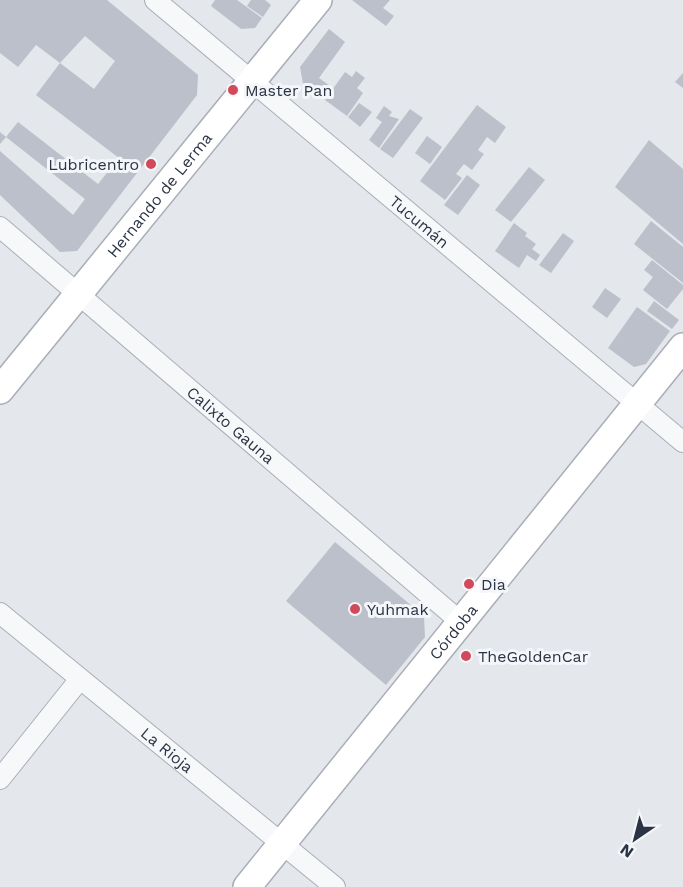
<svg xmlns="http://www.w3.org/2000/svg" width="683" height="887" font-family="'Work Sans',sans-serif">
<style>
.building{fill:#bbc0ca}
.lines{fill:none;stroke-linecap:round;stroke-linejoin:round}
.street-casing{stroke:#a9aeb7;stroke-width:22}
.secondary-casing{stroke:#a9aeb7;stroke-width:30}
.street{stroke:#f7f8fa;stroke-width:20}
.secondary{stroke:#fff;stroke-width:27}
.poi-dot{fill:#d1495b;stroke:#f4f6f9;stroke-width:2}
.labels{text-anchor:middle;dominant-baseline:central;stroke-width:6;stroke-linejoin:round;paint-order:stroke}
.poi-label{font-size:16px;fill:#2b3445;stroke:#f4f6f9;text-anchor:start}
.street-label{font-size:16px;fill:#2b3445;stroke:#f4f6f9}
</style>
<rect width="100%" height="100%" fill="#e4e7ec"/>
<g class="building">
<path d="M0,0H107L198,75L197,95L77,251L60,252L0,195V151L73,215L85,199L6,137L18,122L98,184L119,158L36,95L60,63L94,89L115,61L85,36L60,63L36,45L18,67L0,53Z"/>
<path d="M215,0H237L262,18L255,28L241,29L211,6Z"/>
<path d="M251,0H265L271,5L263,17L247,6Z"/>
<path d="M352,0H390L383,8L394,16L386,26Z"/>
<path d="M329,29L345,42L319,78L330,86L321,97L303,84L300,67Z"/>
<path d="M356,71L365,78L357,88L363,93L347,116L325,100L345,72L352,77Z"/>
<path d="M683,73V88L675,82Z"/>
<path d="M359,103L372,112L360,127L348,117Z"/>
<path d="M477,105L506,127L495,143L487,137L478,150L484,154L472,170L464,164L456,174L462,178L445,200L420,181Z"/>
<path d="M384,106L392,112L389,116L399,119L379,148L369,140L382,122L376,118Z"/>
<path d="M410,109L423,118L393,158L380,149Z"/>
<path d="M0,132L6,137L0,144Z"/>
<path d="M427,136L442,147L430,164L415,153Z"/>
<path d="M649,140L683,169V244L615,187Z"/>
<path d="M529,167L545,180L511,222L495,210Z"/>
<path d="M467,175L480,185L458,215L444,205Z"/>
<path d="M651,221L683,247V283L634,244Z"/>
<path d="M514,223L527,233L525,236L536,244L532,249L540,255L536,261L527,255L519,268L495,251Z"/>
<path d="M563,233L574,241L551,273L539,265Z"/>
<path d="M652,260L683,285V289L667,309L643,290L653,277L644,270Z"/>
<path d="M605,288L621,299L607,318L592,307Z"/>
<path d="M654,301L679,320L672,329L647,311Z"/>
<path d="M637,307L670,331L646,364L634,367L608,348Z"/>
<path d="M335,542L424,616L425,637L386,685L286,601Z"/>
</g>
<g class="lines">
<defs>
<g id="street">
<path id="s1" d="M155,0L683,442"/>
<path id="s2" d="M0,227L462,623"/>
<path id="s3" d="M0,613L335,887"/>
<path d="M0,779L80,679"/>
</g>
<g id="secondary">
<path id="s4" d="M0,390L318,0"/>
<path id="s5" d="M247,887L683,347"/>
</g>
</defs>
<use href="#street" class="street-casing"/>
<use href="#secondary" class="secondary-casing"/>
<use href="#street" class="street"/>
<use href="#secondary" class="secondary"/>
</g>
<g class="poi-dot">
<circle cx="233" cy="90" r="6"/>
<circle cx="151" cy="164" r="6"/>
<circle cx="469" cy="584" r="6"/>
<circle cx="355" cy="609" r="6"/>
<circle cx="466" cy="656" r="6"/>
</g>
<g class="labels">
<g class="poi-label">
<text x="245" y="90">Master Pan</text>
<text x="139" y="164" text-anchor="end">Lubricentro</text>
<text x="481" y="584">Dia</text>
<text x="367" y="609">Yuhmak</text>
<text x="478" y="656">TheGoldenCar</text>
</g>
<g class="street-label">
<text stroke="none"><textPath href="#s4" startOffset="252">Hernando de Lerma</textPath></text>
<text stroke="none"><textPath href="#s1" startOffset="345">Tucumán</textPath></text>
<text stroke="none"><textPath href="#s2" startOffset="304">Calixto Gauna</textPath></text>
<text stroke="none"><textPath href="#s5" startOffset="328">Córdoba</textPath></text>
<text stroke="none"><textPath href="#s3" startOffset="216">La Rioja</textPath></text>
</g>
</g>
<g transform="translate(635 839) rotate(215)" stroke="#f4f6f9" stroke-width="4.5" paint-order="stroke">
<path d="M0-4.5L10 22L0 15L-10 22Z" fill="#2b3445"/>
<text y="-9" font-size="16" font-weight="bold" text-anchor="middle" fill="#2b3445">N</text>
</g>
</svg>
